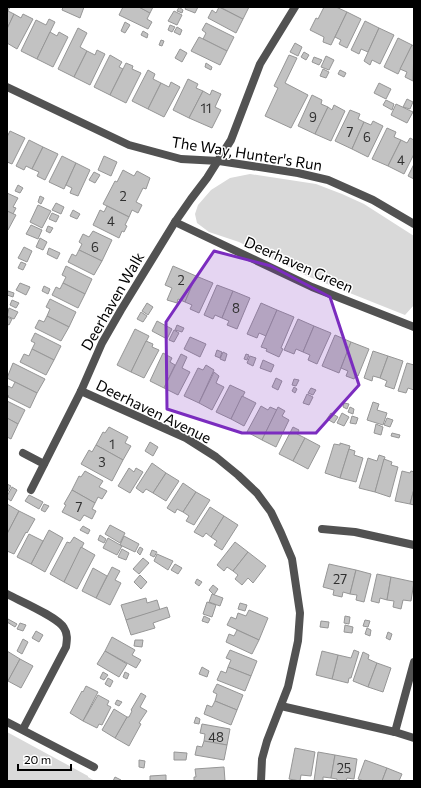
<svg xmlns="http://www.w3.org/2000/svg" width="421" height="788" font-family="Commissioner,sans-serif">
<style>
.green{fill:#d9d9d9}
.building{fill:#c2c2c2;stroke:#969696}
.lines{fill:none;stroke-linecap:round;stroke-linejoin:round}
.minor{stroke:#525252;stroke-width:8}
.marked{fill:#7b2cbf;fill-opacity:0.2;stroke:#7b2cbf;stroke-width:3;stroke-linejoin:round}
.labels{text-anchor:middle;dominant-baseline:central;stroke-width:3;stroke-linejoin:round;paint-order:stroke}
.number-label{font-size:13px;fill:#303030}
.street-label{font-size:15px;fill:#000;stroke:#fff}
</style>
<rect width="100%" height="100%" fill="#fff"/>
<g class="green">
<path d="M250,174L316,184L342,194L364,204L414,236V305L405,315L307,276L239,242L209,232L197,223L195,214L198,205L211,190L230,178Z"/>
<path d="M7,732L88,776V777L95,781H7Z"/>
</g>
<g class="building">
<path d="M7,7H10L8,11L14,14L7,29Z"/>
<path d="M63,7H84L80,18L62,10Z"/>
<path d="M123,7H139L150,13L147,19L152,22L148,29L119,15Z"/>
<path d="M139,7H153L150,13Z"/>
<path d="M179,7L183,10L182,13L177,11Z"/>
<path d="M186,7H198L195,13L185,9Z"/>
<path d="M219,7L243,19L236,33L208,18L212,10L216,13Z"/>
<path d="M220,7H249L243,19Z"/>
<path d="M324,7H336L347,12L331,45L323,42L324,37L310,30L316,18L318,19Z"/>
<path d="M174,11L182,15L177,25L168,21Z"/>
<path d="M347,12L361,19L347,48L339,44L341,40L335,37Z"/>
<path d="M14,14L21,18L23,14L33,19L17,49L7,43V29Z"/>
<path d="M49,19L55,22L37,59L21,51L36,20L46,25Z"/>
<path d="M365,21L379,28L368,52L361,49L359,54L351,50Z"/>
<path d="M125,22L130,25L125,33L121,31Z"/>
<path d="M206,23L234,37L227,51L203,39L206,33L202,30Z"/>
<path d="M170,25L175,27L172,32L168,30Z"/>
<path d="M177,27L182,30L180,35L174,32Z"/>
<path d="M78,28L87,33L80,47L87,51L74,77L58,69Z"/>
<path d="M379,28L394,35L380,64L372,60L370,65L364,61Z"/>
<path d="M143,31L148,34L147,38L141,35Z"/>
<path d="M50,32L57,36L59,32L68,37L53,67L37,59Z"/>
<path d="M199,37L227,51L220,65L191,51Z"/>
<path d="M398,38L412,45L398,74L384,67Z"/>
<path d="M161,40L164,41L162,46L159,45Z"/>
<path d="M295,43L302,47L298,56L290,52Z"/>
<path d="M412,45L414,46L413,81L405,77L407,72L400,69Z"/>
<path d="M180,49L187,53L182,62L175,58Z"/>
<path d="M97,50L105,54L90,85L74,77L87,51L95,55Z"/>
<path d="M304,52L309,55L306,60L301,57Z"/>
<path d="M110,55L122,62L119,67L123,69L110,95L94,87Z"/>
<path d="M289,55L297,58L285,83L308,95L291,128L265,116L278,88L274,86Z"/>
<path d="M326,56L334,60L329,70L321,67Z"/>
<path d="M314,57L322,60L319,65L312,62Z"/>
<path d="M126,63L133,66L132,69L141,73L126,103L110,95Z"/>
<path d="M206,63L212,67L211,70L205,67Z"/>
<path d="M323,69L329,72L326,78L320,76Z"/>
<path d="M148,70L155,74L153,79L161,83L148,109L132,101Z"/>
<path d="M340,70L346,73L344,77L338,74Z"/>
<path d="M188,79L198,84L196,88L203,91L189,118L173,110Z"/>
<path d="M171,82L180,87L164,117L148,109L161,83L169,87Z"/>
<path d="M379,83L391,89L386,99L374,93Z"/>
<path d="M212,90L221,94L215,107L221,110L212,128L189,118L203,91L210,95Z"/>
<path d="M312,95L322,100L321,104L328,107L315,134L298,126Z"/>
<path d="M407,99L413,102L410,109L403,107Z"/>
<path d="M386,100L394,104L392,110L383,105Z"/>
<path d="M396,104L413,112L407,123L391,115Z"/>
<path d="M334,105L345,111L331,141L315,134L328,107L332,110Z"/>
<path d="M350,110L360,114L358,119L364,122L352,149L335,141Z"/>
<path d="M373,121L383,126L368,157L352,149L364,122L371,125Z"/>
<path d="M387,128L396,132L394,137L401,140L388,166L372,159Z"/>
<path d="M10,131L25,138L12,164L7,162V137Z"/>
<path d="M410,138L414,140V154L404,174L388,166L401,140L407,143Z"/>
<path d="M29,140L43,147L32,169L26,166L24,170L16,166Z"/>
<path d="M43,147L58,154L45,180L37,176L39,172L32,169Z"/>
<path d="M62,156L76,163L64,189L49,182Z"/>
<path d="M104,156L117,162L111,176L98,170Z"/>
<path d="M76,163L90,170L78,196L70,193L72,188L66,185Z"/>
<path d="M414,164V179L408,176Z"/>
<path d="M123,170L134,176L137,171L150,178L146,189L143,188L136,202L142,205L138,213L132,210L129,217L103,204L115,181L117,182Z"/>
<path d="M94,172L100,175L95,183L89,180Z"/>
<path d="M18,185L23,188L20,193L15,191Z"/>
<path d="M7,193L18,198L13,207L16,208L13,214L7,211Z"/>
<path d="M40,196L44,198L41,204L38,202Z"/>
<path d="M56,203L64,207L61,214L52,210Z"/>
<path d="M38,205L51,211L42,228L30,222Z"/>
<path d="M107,206L129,217L125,225L127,226L124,232L122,231L119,238L93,225L100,210L104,212Z"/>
<path d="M73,210L80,214L77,219L70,216Z"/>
<path d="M7,211L16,215L8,230H7Z"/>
<path d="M52,213L59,216L56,222L49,219Z"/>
<path d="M31,225L42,230L38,239L26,234Z"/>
<path d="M48,226L53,228L50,233L46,231Z"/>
<path d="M93,231L112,240L102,261L79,250L82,244L79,242L83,234L89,237Z"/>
<path d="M40,238L47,242L43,250L36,247Z"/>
<path d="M24,247L32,251L27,262L18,258Z"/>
<path d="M49,248L60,253L57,259L47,254Z"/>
<path d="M79,250L102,261L94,275L68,262L72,254L76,256Z"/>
<path d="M21,262L26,264L23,270L18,268Z"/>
<path d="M66,266L92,279L85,294L63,283L66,277L62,275Z"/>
<path d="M173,266L196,276L185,302L178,299L177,303L167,300L172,288L165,285Z"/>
<path d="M196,276L213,283L199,313L190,309L192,305L185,302Z"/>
<path d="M20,283L30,287L26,295L16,290Z"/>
<path d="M63,283L85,294L78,308L52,295L56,287L60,289Z"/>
<path d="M217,285L233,291L222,318L215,315L213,319L204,315Z"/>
<path d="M44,286L50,289L48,294L42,291Z"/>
<path d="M8,291L14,293L13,297L7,295Z"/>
<path d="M233,291L250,298L237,329L227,325L229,321L222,318Z"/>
<path d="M50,299L76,312L69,327L47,316L50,309L46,307Z"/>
<path d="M12,300L19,303L16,308L10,305Z"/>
<path d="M147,303L153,307L148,315L142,311Z"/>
<path d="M261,303L277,310L266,336L259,333L257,338L247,334Z"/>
<path d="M9,308L18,312L14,319L7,316Z"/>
<path d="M277,310L294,317L281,348L283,349L279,357L266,351L267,349L261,347Z"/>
<path d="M141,312L147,316L143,322L137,319Z"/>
<path d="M47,316L69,327L61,341L35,328L39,320L44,322Z"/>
<path d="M7,317L12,319L9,325L7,324Z"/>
<path d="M298,319L314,326L303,352L296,349L294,354L284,350Z"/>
<path d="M157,321L172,329L167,339L152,331Z"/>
<path d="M177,325L184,328L182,332L175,330Z"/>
<path d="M314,326L331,333L317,364L308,360L310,355L303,352Z"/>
<path d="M135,329L149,336L131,372L117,365Z"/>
<path d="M174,330L179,333L174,342L169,340Z"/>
<path d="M35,333L61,346L54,360L32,349L35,343L31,341Z"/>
<path d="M335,335L351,342L339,373L322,366Z"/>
<path d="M190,337L206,344L200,357L184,349Z"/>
<path d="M146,341L153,344L152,347L159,350L144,378L131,372Z"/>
<path d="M351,342L369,349L358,376L356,375L354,379L346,376L348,371L341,368Z"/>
<path d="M32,349L54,360L46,375L20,362L24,354L29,356Z"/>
<path d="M217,350L222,352L220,358L215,356Z"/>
<path d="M373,351L388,356L380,378L373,376L372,381L364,378Z"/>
<path d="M223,352L227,354L225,361L220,359Z"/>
<path d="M163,353L172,358L170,362L175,365L164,388L150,381Z"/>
<path d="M181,354L187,357L182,368L190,372L178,395L164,388Z"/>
<path d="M246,354L249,355L247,360L244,359Z"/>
<path d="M250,356L256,358L253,366L247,363Z"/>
<path d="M388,356L403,361L394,389L385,386L387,381L380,378Z"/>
<path d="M263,360L274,365L271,372L260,368Z"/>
<path d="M13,363L45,379L37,393L7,378Z"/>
<path d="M407,363L414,365V390L408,388L406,393L398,391Z"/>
<path d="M206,365L214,370L199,403L184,396L198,368L203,370Z"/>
<path d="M214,372L219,376L216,383L224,387L212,410L199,403Z"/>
<path d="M276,378L282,381L278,390L272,387Z"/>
<path d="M294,379L299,380L296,386L292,385Z"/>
<path d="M15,382L37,393L30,408L8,397L9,396L7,395L8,386L12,388Z"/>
<path d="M230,385L245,392L231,419L216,412Z"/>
<path d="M294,387L297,389L295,393L292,391Z"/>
<path d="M311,388L316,390L313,395L308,393Z"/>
<path d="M307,394L313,397L309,405L303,403Z"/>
<path d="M242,396L256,403L244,426L231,419Z"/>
<path d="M7,401L25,410L18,424L7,418Z"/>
<path d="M373,402L379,404L377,410L387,413L383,425L367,420Z"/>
<path d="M344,403L349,404L347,409L343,407Z"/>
<path d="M261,406L268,410L270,407L277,410L262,440L247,432Z"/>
<path d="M278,407L285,411L282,416L289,420L276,447L262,440Z"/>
<path d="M350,407L354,409L353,414L348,412Z"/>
<path d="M331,413L338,417L334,423L327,419Z"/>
<path d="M342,413L349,417L344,426L337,423Z"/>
<path d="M352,416L358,418L356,424L350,423Z"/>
<path d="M7,418L18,424L11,439L7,437Z"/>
<path d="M387,418L393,420L390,427L384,425Z"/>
<path d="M376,424L383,427L381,435L374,433Z"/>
<path d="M109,427L128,437L125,443L131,446L123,460L96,445L103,432L105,433Z"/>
<path d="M293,427L299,430L297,434L305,438L293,461L279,454Z"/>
<path d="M392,433L400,435L399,438L391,436Z"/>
<path d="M305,438L320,446L308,469L293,461Z"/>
<path d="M150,442L158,447L153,456L145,451Z"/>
<path d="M340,443L350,446L340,478L325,473L334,444L340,445Z"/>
<path d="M96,445L123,460L112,481L81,464L89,450L92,452Z"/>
<path d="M349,449L355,451L354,455L363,458L356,482L340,478Z"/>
<path d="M379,455L385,457L375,492L359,488L368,458L377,461Z"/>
<path d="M384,459L392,462L391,465L398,467L390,497L375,492Z"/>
<path d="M152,463L166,473L153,493L146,489L143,493L136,488Z"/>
<path d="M129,468L134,472L136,468L143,472L130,493L118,486Z"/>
<path d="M85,471L103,481L99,487L107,491L102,499L98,497L95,503L72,490L79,476L81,477Z"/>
<path d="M402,471L410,473L411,471L414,472V489L410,504L395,501Z"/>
<path d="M166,473L179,481L166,501L153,493Z"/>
<path d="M183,483L196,492L183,512L177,509L175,513L167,508Z"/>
<path d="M7,484L11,486L7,493Z"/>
<path d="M12,487L17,490L11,501L7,498V496Z"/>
<path d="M414,489V505L410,504Z"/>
<path d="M72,490L95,503L92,509L96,511L92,519L84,515L80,521L62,512L66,505L64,504Z"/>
<path d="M196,492L210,500L194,525L186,521L189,516L183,512Z"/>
<path d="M29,495L43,502L39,509L25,501Z"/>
<path d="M7,504L19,511L7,534Z"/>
<path d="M44,504L49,506L45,512L41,510Z"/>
<path d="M210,507L224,516L211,537L206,533L203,537L194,532Z"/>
<path d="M19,511L35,519L27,533L26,532L14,554L7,551V534Z"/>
<path d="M224,516L238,525L222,550L214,545L217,541L211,537Z"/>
<path d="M110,525L125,533L120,543L105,534Z"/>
<path d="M83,526L90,530L88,534L80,530Z"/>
<path d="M49,530L63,538L45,572L31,564Z"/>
<path d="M29,534L43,541L31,564L17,557Z"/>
<path d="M100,535L106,539L104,543L98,540Z"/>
<path d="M124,536L139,544L135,552L120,545Z"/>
<path d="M74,537L84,543L64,582L50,574L67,542L70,543Z"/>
<path d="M108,538L122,546L117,555L103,548Z"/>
<path d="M235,542L248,552L233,571L227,567L224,571L217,565Z"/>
<path d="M81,547L95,555L77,589L64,582Z"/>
<path d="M140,547L143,549L140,555L137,552Z"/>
<path d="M122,549L129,553L126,560L118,557Z"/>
<path d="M152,550L157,552L154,557L150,555Z"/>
<path d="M248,552L266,566L253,583L248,578L242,585L235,579L238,575L233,571Z"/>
<path d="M157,554L173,561L168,570L154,561Z"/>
<path d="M143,558L149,563L139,574L133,569Z"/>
<path d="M175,564L182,568L178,574L171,570Z"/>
<path d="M329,564L356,570L350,594L343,592L342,597L333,595L334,590L323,587Z"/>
<path d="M112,567L120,571L115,580L121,583L110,605L96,598Z"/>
<path d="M93,568L107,576L96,598L82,591Z"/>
<path d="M356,570L371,574L364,602L356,600L357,595L350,594Z"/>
<path d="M377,574L391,577L387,600L380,598L379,603L371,601Z"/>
<path d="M140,575L147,582L141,589L134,582Z"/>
<path d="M391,577L414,582L411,601L403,600L401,609L393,607L394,601L387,600Z"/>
<path d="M197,579L202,582L199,586L195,583Z"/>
<path d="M213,585L218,589L214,595L209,590Z"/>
<path d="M212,594L223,598L220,606L209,602Z"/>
<path d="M146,598L147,603L157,600L160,610L126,620L121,605Z"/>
<path d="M207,602L216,605L212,617L203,614Z"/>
<path d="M240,603L247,605L245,611L238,609Z"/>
<path d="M167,607L170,617L153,623L155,628L131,635L126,620Z"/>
<path d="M249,610L268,618L259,640L227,625L231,617L236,619L238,613L246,616Z"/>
<path d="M204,616L210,619L208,623L202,621Z"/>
<path d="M345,616L350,617L349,624L344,623Z"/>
<path d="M8,619L17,624L15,627L7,622Z"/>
<path d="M365,620L370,621L368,627L363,626Z"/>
<path d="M321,621L329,622L328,628L320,627Z"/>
<path d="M20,623L26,625L23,631L17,629Z"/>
<path d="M345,625L353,627L352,633L344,632Z"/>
<path d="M367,628L371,630L370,636L365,634Z"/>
<path d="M237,630L259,640L252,654L226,642L229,634L234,636Z"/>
<path d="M36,631L43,635L39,642L32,638Z"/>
<path d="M388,632L392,634L390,640L386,638Z"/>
<path d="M112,637L135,650L132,655L141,660L136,668L105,651Z"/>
<path d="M23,639L28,642L22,654L17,651Z"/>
<path d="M135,640H143L142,647L134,646Z"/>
<path d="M230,650L257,661L251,676L228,667L231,660L226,658Z"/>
<path d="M354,650L359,652L351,678H349L348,683L332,679L338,655L351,658Z"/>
<path d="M7,651L20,659L8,681L7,680Z"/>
<path d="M105,651L127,664L119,677L97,664Z"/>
<path d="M322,651L338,655L332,679L316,675Z"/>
<path d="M363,652L369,655L368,659L377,663L368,687L353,681Z"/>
<path d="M20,659L33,666L21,688L8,681Z"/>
<path d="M377,663L391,668L383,692L368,687Z"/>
<path d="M202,667L209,671L207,677L199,674Z"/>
<path d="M228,667L251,676L245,691L217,680L221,671L226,673Z"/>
<path d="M103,672L108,675L104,680L100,678Z"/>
<path d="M125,672L129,674L127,679L123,677Z"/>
<path d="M108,678L113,681L110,687L105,684Z"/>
<path d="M217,684L243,695L237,710L215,701L217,694L213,692Z"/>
<path d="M86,686L98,692L83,721L70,713L82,691L83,692Z"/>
<path d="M141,693L146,696L140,707L147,711L139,723L141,724L129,746L115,738L127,717H129L132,711L131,710Z"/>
<path d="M98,695L109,701L107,705L111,707L102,725L99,724L97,728L83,721Z"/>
<path d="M117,700L122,702L119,706L115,704Z"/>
<path d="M215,701L237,710L231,725L204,714L207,705L212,707Z"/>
<path d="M114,709L127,717L115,738L102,730Z"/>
<path d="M196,717L200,719L199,724L194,723Z"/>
<path d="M202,724L230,729L227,745L204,741L205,734L200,733Z"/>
<path d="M204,741L227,745L224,760L195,755L197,746L202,747Z"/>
<path d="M295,748L315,752L311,776L301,775L300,781L289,779Z"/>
<path d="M174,752L187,753L186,760H174Z"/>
<path d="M318,752L335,755L331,778L323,777V781H314Z"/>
<path d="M335,755L357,759L354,779L347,778L346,781H337V779L331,778Z"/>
<path d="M139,760L145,761L144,768L139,767Z"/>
<path d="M365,760L387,768L382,781H364L358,779Z"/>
<path d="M224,767L225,781H194V777H196L195,769Z"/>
<path d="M387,768L402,774L399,781H382Z"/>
<path d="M166,775V781H150V776Z"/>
<path d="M115,777L121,780V781H113Z"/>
</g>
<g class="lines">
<g class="minor">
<path d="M7,87L129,145L181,159L219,161L298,173L328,180L373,200L414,224"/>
<path d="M175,222L312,287L414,327"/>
<path d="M81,391L186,438L216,457L238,475L257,493L271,512L281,533L292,559L300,613L298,641L288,687L267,741L262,759L261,781"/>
<path d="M23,453L44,464"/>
<path d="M31,490L81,391L102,343L121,310L175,222L191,199L207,178L231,140L260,64L295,7"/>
<path d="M322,529L355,532L414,545"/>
<path d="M7,594C20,601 58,617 64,628C68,634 67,640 66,647L23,729"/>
<path d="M281,706L395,732L414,738"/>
<path d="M7,722L94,767"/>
<path d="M395,732L414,662"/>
</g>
</g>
<path class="marked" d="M214,251L271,266L330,297L359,385L316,433H242L167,409L166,322Z"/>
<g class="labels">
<g class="number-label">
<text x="206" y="108">11</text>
<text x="313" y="117">9</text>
<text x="350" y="132">7</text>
<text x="367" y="137">6</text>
<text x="401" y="160">4</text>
<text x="123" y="196">2</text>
<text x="111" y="221">4</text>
<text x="95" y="247">6</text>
<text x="181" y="280">2</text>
<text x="236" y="308">8</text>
<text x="112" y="444">1</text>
<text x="102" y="462">3</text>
<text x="79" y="507">7</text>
<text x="340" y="579">27</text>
<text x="216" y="737">48</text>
<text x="344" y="768">25</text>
</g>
<g class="street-label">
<text transform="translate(247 153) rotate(9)">The Way, Hunter's Run</text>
<text transform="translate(299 264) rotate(24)">Deerhaven Green</text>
<text transform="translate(112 301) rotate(-60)">Deerhaven Walk</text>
<text transform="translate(154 411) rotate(26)">Deerhaven Avenue</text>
</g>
</g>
<rect width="421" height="788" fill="none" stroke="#000000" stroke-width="16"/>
<path d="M18 764v6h53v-6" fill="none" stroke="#000000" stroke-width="2"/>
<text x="24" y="764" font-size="12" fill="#000000" stroke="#ffffff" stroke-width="3" paint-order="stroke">20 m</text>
</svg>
